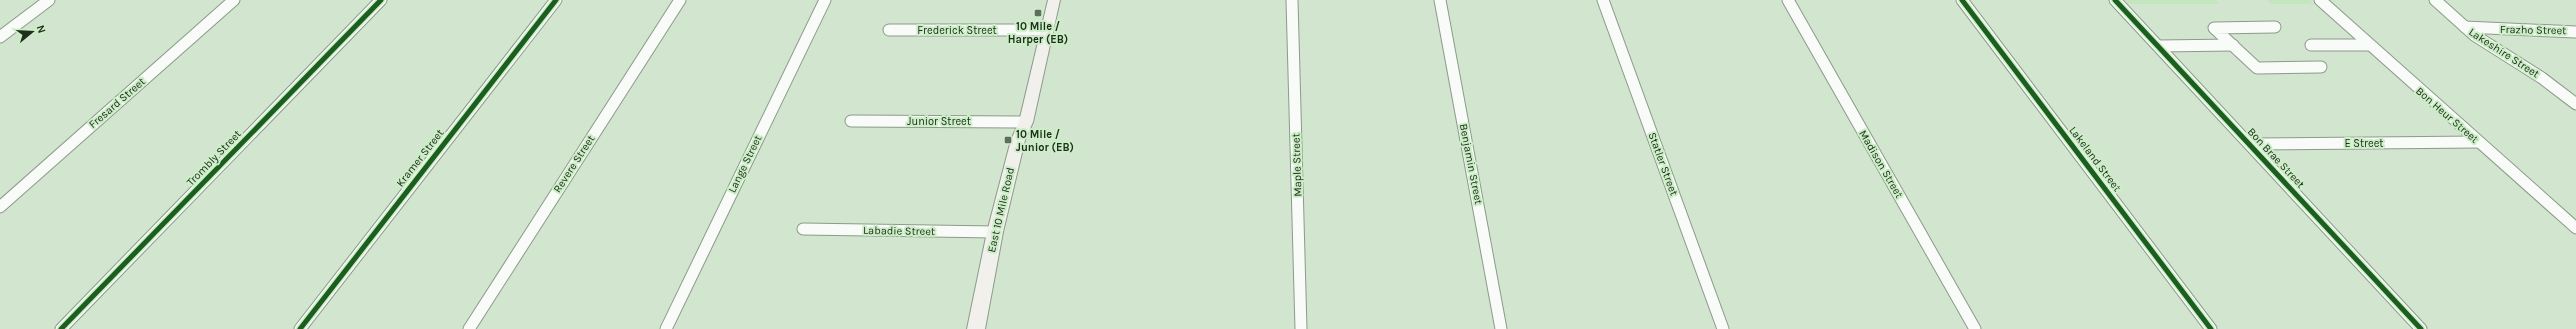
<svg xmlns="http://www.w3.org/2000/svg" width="2576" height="329" font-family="Karla,sans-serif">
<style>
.built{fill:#c5e4c0}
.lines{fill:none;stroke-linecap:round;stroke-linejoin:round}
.street-casing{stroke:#8c9b8a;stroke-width:13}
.secondary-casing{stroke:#8c9b8a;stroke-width:2}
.street{stroke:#f8fbf8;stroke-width:11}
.secondary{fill:#f1f0ed;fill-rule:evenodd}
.cycleway-casing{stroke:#cceec6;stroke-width:8}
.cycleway{stroke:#1b5e20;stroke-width:5}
.poi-dot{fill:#5f6e5d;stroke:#cceec6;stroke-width:1.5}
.labels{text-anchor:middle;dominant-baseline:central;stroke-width:4;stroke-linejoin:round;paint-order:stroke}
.poi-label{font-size:11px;font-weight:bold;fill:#212e1f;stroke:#cceec6}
.street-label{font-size:11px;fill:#212e1f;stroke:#cceec6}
</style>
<rect width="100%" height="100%" fill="#d2e5cf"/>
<g class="built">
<path d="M2125,0H2216L2219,4H2129Z"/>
<path d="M2267,0H2310L2314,4H2271Z"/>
</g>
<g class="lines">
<defs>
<g id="street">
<path d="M1292,0L1301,329"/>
<path d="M1440,0L1501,329"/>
<path d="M1603,0L1723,329"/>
<path d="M1788,0L1975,329"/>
<path d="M1962,0L2211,329"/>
<path d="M2115,0L2421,329"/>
<path d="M2320,0L2576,228"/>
<path d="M2435,0L2474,35L2542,78L2576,104"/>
<path d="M2275,27L2214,28L2257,68L2321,67"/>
<path d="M2465,27L2576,32"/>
<path d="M889,30H1048"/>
<path d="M0,37L49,0"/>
<path d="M2311,45H2368"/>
<path d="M2159,46L2233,45"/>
<path d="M851,121L1026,122"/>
<path d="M2250,144L2478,142"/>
<path d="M0,207L234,0"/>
<path d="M803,229L995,232"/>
<path d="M61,329L381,0"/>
<path d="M300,329L556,0"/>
<path d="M469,329L680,0"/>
<path d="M666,329L825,0"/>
</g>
<path id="secondary" d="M1048,0H1060L1033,122L1025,140L1003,232L985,329H967L987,232L1011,140L1019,122Z"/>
</defs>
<use href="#street" class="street-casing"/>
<use href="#secondary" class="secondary-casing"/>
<use href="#street" class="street"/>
<use href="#secondary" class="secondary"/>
<defs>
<g id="cycleway">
<path d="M1962,0L2211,329"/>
<path d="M2115,0L2421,329"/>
<path d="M61,329L381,0"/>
<path d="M300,329L556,0"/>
</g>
</defs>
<use href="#cycleway" class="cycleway-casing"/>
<use href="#cycleway" class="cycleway"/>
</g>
<g class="poi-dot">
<rect x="1034" y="9" width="8" height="8" rx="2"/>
<rect x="1004" y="136" width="8" height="8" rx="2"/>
</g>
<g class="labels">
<g class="poi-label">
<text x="1038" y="26">10 Mile /<tspan x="1038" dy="13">Harper (EB)</tspan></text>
<text x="1016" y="134" text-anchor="start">10 Mile /<tspan x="1016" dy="13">Junior (EB)</tspan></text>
</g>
<g class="street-label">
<text x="957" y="30">Frederick Street</text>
<text transform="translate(2533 30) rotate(1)">Frazho Street</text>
<text transform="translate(2504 53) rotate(33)">Lakeshire Street</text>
<text transform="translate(117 103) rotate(-41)">Fresard Street</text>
<text transform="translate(2447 115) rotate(41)">Bon Heur Street</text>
<text x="939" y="121">Junior Street</text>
<text x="2364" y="143">E Street</text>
<text transform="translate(214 158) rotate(-46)">Trombly Street</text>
<text transform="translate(420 158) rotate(-52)">Kramer Street</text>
<text transform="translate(2276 158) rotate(47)">Bon Brae Street</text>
<text transform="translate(2095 159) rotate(53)">Lakeland Street</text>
<text transform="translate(574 164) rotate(-57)">Revere Street</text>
<text transform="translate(745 164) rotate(-64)">Lange Street</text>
<text transform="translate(1471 164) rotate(79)">Benjamin Street</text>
<text transform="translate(1663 164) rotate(70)">Statler Street</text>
<text transform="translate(1881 164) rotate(60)">Madison Street</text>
<text transform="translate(1297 165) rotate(-92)">Maple Street</text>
<text transform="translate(1001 210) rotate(-77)">East 10 Mile Road</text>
<text transform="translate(899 231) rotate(1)">Labadie Street</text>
</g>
</g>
<g transform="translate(32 32) rotate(72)" stroke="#cceec6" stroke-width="3" paint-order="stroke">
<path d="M0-3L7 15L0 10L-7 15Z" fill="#212e1f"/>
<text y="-6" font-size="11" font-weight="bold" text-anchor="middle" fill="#212e1f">N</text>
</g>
</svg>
